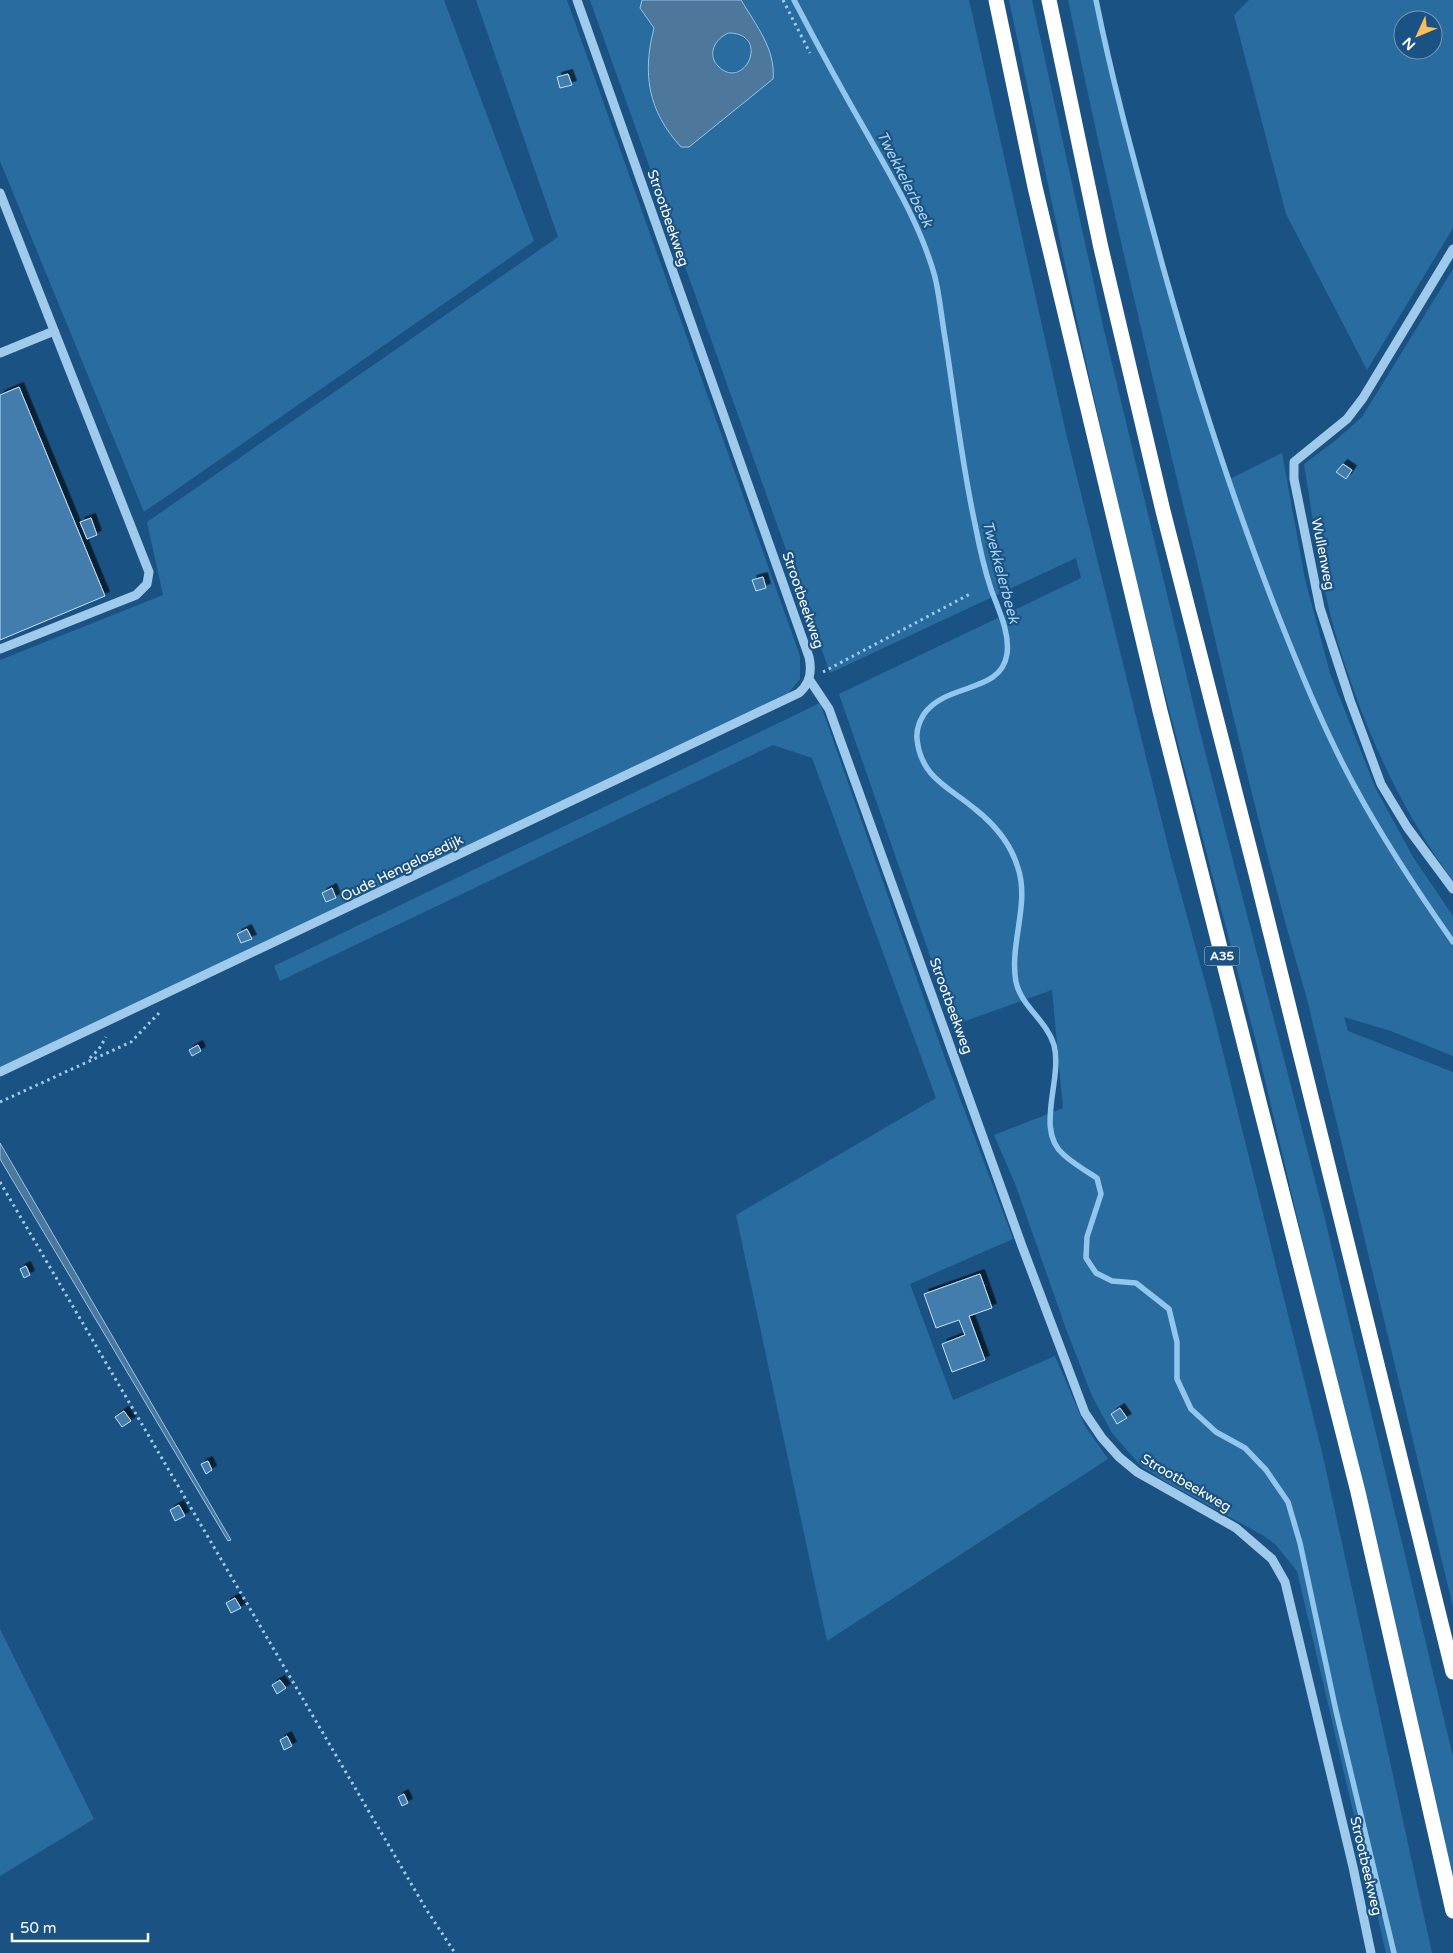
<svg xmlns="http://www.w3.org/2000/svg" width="1453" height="1953" font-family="'Varela Round',sans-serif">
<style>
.green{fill:#296ca0;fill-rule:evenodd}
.water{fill:#4d779b;stroke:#92c6ed;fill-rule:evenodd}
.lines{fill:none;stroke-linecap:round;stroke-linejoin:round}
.stream{stroke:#92c6ed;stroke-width:5.5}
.building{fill:#437dad;stroke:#c5e1f8;filter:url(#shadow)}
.path{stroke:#a0caeb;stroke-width:3;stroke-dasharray:2.5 4;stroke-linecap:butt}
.minor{stroke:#a0caeb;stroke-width:9}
.highway{stroke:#fff;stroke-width:15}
.labels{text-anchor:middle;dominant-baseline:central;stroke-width:4.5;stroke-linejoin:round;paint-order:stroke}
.shield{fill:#1a5383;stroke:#bacbda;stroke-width:1}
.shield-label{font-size:12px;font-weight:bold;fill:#fff}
.street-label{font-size:14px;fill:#fff;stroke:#1a5383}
.water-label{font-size:15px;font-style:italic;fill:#abd3f3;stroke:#1a5383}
</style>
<defs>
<filter id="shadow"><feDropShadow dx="4.5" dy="-4.5" stdDeviation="0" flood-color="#0009"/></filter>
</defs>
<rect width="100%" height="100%" fill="#1a5383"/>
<g class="green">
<path d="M0,0H444L534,241L144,512L0,161Z"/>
<path d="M476,0H567L800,656V679L786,696L0,1067V660L163,595L147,522L558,237Z"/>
<path d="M590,0H642L640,8L654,28C641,74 648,111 681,146L766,43L741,0H969L1066,433L1170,854L1211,1004L1322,1452L1432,1953H1386L1297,1571L1275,1544L1264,1536L1166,1482L1141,1466L1112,1433L1092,1396L1066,1329L1016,1186L994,1135L1063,1108L1052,990L954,1025L839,694L1081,578L1076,558L830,673Z"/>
<path d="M1009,0H1032L1104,330L1198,724L1324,1215L1453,1757V1880L1256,1042L1134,575L1083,349Z"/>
<path d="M1068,0H1096L1123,117L1182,335L1228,480L1282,453L1305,579L1330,673L1375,787L1413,857L1453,916V1056L1391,1031L1344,1017L1348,1031L1453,1072V1607L1307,999C1264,853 1231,706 1196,558C1151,373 1107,187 1068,0Z"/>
<path d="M1249,0H1453V228L1367,370L1286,214L1234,15ZM1403,20H1433V50H1403Z"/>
<circle cx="732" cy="53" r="19"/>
<path d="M1453,269V881C1400,808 1366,733 1339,646C1321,588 1314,524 1304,464L1336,440L1362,417Z"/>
<path d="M820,703L947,1064L1013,1239L910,1284L953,1400L1055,1356L1085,1426L1108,1459L827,1641L736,1215L936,1098L812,758L773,745L280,981L274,966Z"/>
<path d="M0,1629L94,1819L0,1876Z"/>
</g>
<g class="water">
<path d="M642,0H741C756,25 776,50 773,79L689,147H681C648,111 642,74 654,28L640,8ZM729,33C771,34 745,91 719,67C706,55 715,38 729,33Z"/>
<path d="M0,1143L231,1540L228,1541L0,1159Z"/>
</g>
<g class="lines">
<g class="stream">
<path d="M794,0C818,46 843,92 869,137C894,182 921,226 935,277C940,298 942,322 946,344C955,403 962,464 975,524C979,545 984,568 991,589C998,609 1010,632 1007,654C1001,694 947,682 924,714C919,722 916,729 917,739C921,778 949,787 975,809C994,824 1011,844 1018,868C1030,904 1009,945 1016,982C1021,1006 1047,1021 1054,1045C1063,1080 1034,1130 1064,1155C1074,1164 1086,1171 1097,1178L1101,1194L1087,1237L1086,1258L1096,1273L1112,1281L1136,1283L1169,1309L1177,1342V1379L1191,1409L1216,1432L1245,1448L1266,1470L1288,1502L1300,1543L1336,1711L1394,1953"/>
<path d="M1096,0C1114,90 1139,178 1163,267C1196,385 1233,501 1278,615C1301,673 1325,732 1355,787C1384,841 1418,892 1453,942"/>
</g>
</g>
<g class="building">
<path d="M568,74L572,85L560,88L557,77Z"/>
<path d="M19,387L105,596L0,640V395Z"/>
<path d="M1343,464L1352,470L1346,479L1336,472Z"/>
<path d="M91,518L97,535L87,539L80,522Z"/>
<path d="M763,577L766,588L756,591L752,580Z"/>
<path d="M332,888L336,898L326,902L322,893Z"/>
<path d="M247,929L252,939L241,943L237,934Z"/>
<path d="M198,1045L201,1051L192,1056L189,1050Z"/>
<path d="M26,1266L30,1275L24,1278L20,1269Z"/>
<path d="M980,1274L992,1308L969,1316L985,1360L952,1372L942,1344L965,1335L959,1320L936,1328L924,1294Z"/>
<path d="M1120,1408L1127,1418L1117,1424L1111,1414Z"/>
<path d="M124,1411L131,1421L122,1427L115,1417Z"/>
<path d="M208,1461L212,1470L206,1474L201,1464Z"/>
<path d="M179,1505L185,1516L175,1521L170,1510Z"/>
<path d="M235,1598L241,1608L231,1613L226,1603Z"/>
<path d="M280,1680L286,1688L277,1694L272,1685Z"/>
<path d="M287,1736L292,1746L284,1750L280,1740Z"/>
<path d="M404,1794L408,1803L402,1806L398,1797Z"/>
</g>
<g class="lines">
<g class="path">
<path d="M783,0L810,53"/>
<path d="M823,672L970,594"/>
<path d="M90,1058L99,1049L106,1037"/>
<path d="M0,1102L131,1042L159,1013"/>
<path d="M0,1182L426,1909L455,1953"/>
</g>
<g class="minor">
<path d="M0,193L149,572L147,584L136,595L0,649"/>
<path d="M1453,249L1363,398L1347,419L1294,462V479L1320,608L1350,700L1381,784L1407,827L1453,889"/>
<path d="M0,353L54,331"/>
<path d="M809,679L829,709L1022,1246L1085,1413L1102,1438L1119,1457L1137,1472L1236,1528L1272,1559L1285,1582L1353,1867L1371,1953"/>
<path d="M0,1072L799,693C810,684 812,670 809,657L577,0"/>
</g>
<g class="highway">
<path d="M996,0L1035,187L1160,711L1358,1492L1453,1911"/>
<path d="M1049,0L1101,248L1163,511L1256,874L1453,1672"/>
</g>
</g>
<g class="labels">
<rect class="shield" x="1204.5" y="946.5" width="35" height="19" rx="4"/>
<g class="shield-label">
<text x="1222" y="956">A35</text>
</g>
<g class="street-label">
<text transform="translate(668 218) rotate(71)">Strootbeekweg</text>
<text transform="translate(1323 554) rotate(79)">Wullenweg</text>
<text transform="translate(803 600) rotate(71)">Strootbeekweg</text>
<text transform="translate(402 868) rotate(-26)">Oude Hengelosedijk</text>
<text transform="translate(951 1006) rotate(70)">Strootbeekweg</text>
<text transform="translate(1186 1483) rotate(30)">Strootbeekweg</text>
<text transform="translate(1366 1866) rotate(77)">Strootbeekweg</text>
</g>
<g class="water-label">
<text transform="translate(905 179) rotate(63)">Twekkelerbeek</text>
<text transform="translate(1001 572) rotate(75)">Twekkelerbeek</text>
</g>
</g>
<g transform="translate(1418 35) rotate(226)"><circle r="24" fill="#1a5383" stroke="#7698b5"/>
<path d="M0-4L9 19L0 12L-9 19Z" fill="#fdbd5c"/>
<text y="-8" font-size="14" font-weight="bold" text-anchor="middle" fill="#ffffff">N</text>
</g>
<path d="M12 1933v8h136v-8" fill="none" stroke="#ffffff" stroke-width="2.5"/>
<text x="20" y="1933" font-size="15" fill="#ffffff" stroke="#1a5383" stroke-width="4" paint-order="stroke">50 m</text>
</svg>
